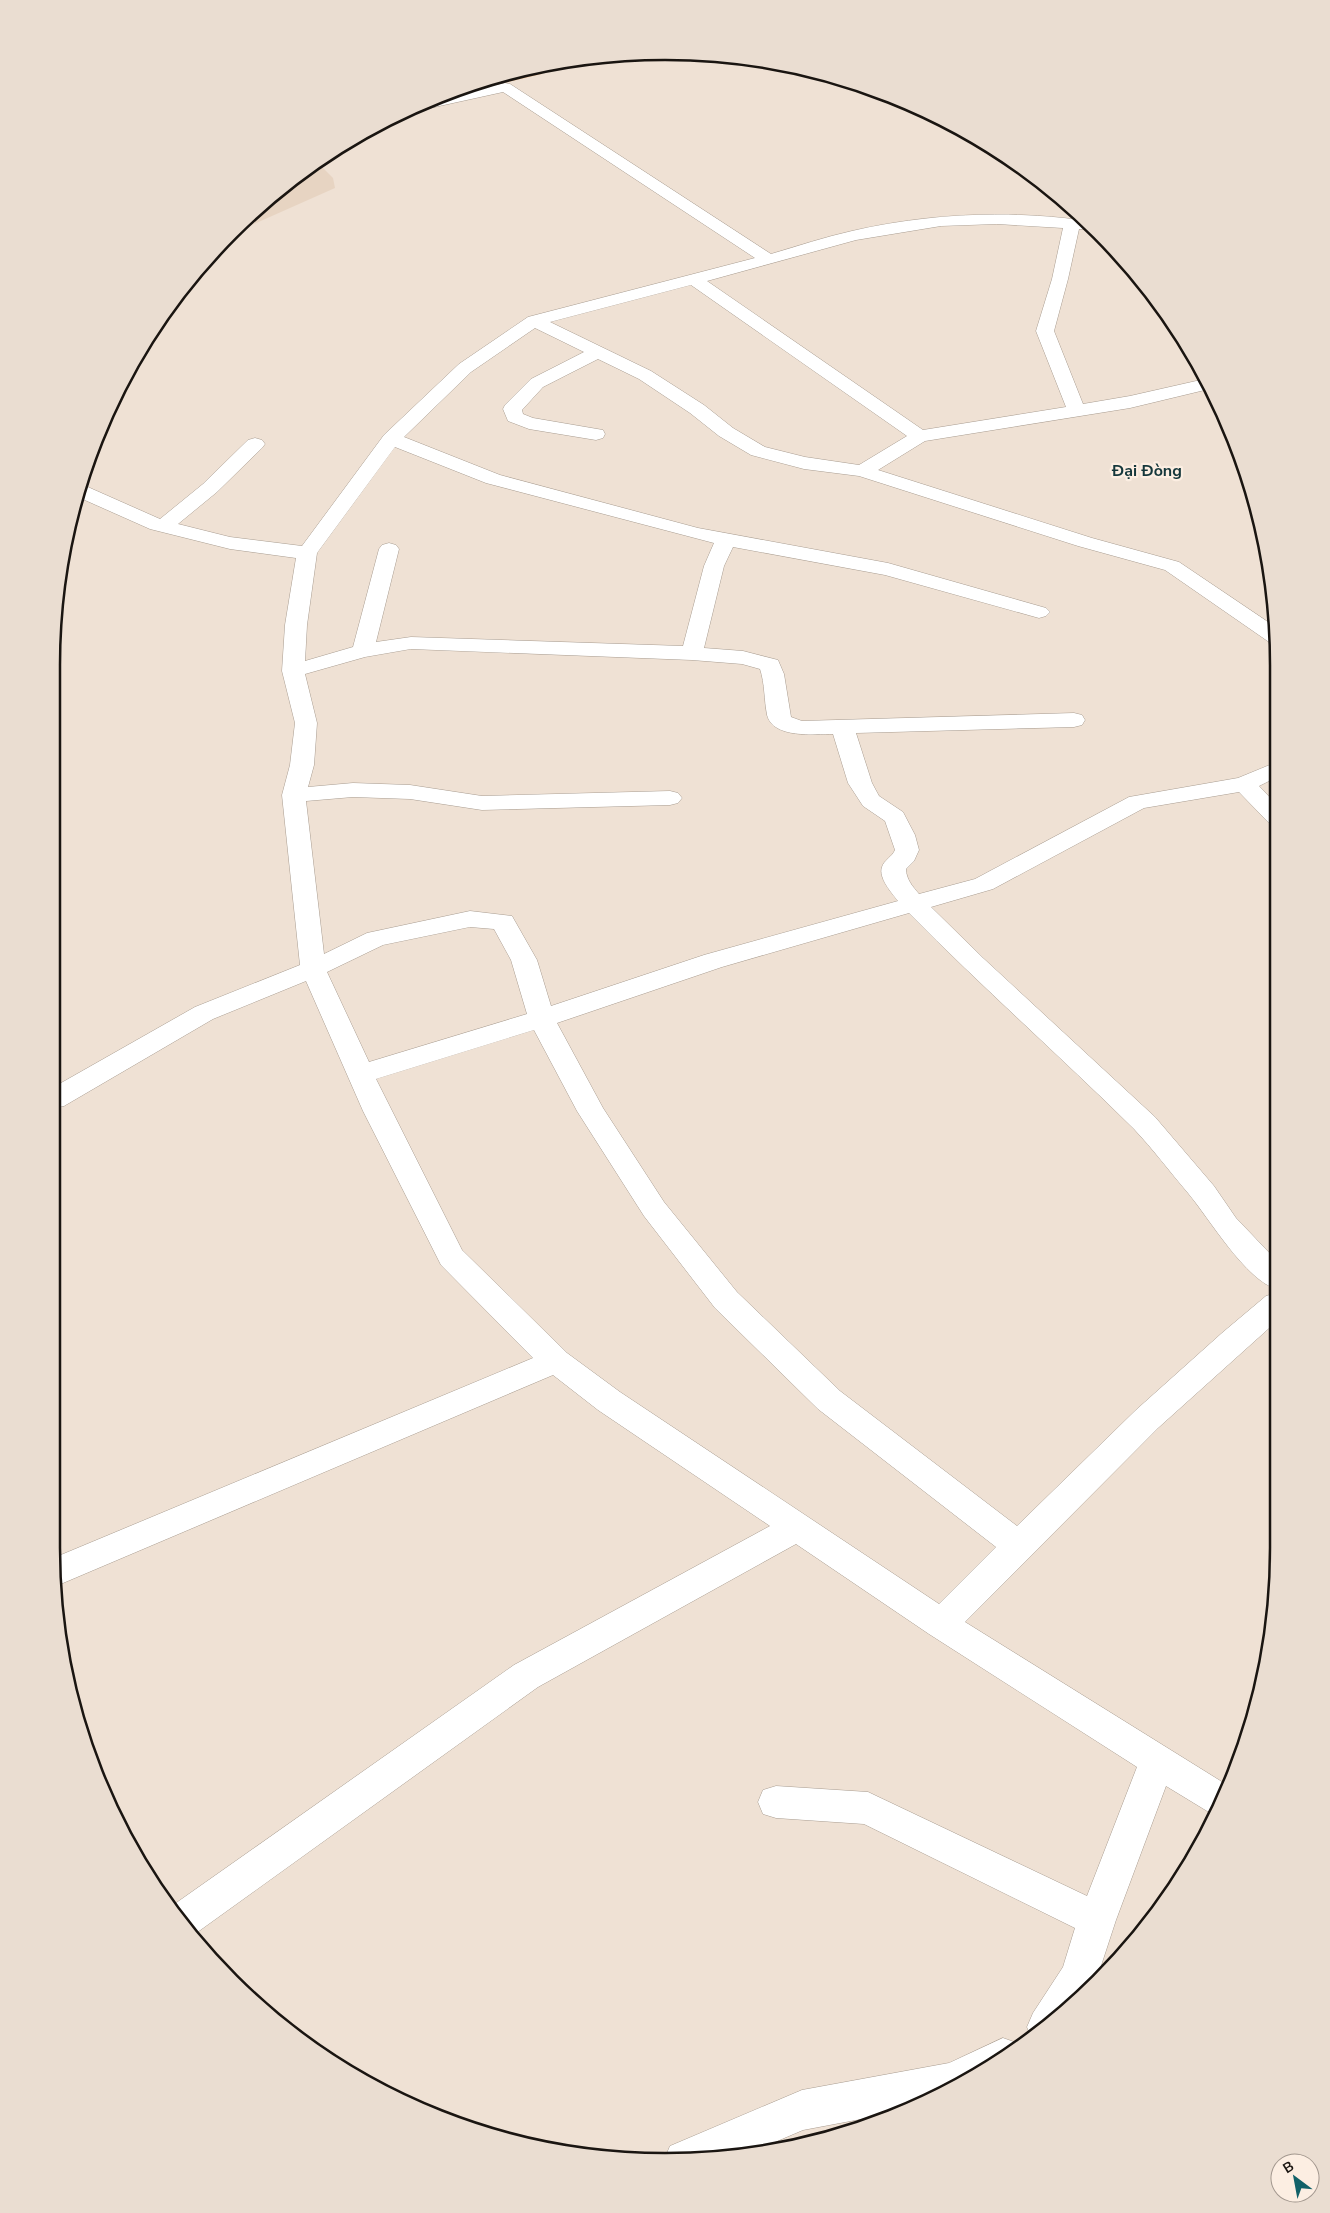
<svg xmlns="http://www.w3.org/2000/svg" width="1330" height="2213" font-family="'Nunito Sans',sans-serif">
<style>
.built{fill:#e7d4c2}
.green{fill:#f9cb9f}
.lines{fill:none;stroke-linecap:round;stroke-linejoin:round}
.minor-casing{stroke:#a99d91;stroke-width:1}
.minor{fill:#fff;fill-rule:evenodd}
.labels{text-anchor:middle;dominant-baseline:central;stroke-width:4.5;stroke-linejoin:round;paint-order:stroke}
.far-quarter-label{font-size:16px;font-weight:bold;fill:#15373b;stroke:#fceee2}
.rim{fill:none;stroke:#1a1511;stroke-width:2.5}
</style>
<rect width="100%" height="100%" fill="#efe1d4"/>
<path class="built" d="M316,161L333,178L335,188L227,236Z"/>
<path class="green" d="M538,65L542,74L423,102L430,98Z"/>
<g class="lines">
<defs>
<g id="minor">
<path d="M505,83L510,84L771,254C798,246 825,237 852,231C926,214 1005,210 1080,220L1090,229H1079L1068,279L1054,331L1083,404L1130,396L1205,379L1209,389L1130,408L925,441L878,470L1092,538L1179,562L1277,628V643L1269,642L1165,570L1078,546L859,476L804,469L751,455L719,436L690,413L639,379L598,359L543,387L522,410L523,414L533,418L603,430L605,434L603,438L596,440L529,429L508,421L503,409L505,405L531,379L584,352L535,328L471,372L404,437L500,475L698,528L888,563L1046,608L1050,612L1046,616L1039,618L885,575L733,547L724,566L704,648L743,651L778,660L784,674L791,717L802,721L1074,713L1082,715L1085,720L1082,725L1074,727L856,733L872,783L879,796L903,812L915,835L919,850L914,861L906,869C906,879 913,887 919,894L975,879L1129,797L1238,778L1277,762V777L1259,786L1277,805V825L1269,823L1239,792L1144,808L993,889L931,907L983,958L1155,1117L1214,1186L1236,1218L1277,1261V1289C1246,1281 1209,1218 1188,1193C1170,1172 1153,1149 1134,1129C1060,1056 982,987 909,913L722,967L557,1023L603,1108L664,1202L737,1292L840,1391L1017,1526L1136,1410L1222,1333L1266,1296L1277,1293V1321L1158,1428L965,1622L1227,1785L1212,1814L1166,1786L1116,1920L1094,1987L1032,2039L1027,2027L1033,2013L1063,1967L1075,1928L864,1824L776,1818L763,1814L758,1802L763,1790L776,1786L868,1792L1087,1896L1137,1767L929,1634L796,1544L538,1687L192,1936L178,1921L169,1908L514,1665L770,1526L598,1410L553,1375L56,1586V1557L533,1358L441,1265L363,1111L306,981L213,1019L64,1106L54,1108V1087L195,1007L300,965L282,795L290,765L295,723L282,671L285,625L296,558L230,549L150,529L78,497L81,484L160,519L203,484L248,440L255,438L262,440L265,444L262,448L217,492L178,524L230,537L302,546L384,435L459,364L528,317L755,258L503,92L412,112L406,111L425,101ZM997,224L1063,228L1052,279L1036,331L1066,407L923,430L707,281L856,240L941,226ZM691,285L907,436L859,465L805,457L765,447L733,428L704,405L651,371L550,322ZM395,447L486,483L714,543L704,566L683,646L411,637L376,642L399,549L396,545L389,543L382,545L379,549L353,647L305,661L307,625L317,553ZM411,649L692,660L742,664L760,669C765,684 764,700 767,715C773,739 815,734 833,734L848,783L863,806L885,821L895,850C892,857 884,860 882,867C878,878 892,893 898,901L704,955L551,1006L537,960L512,916L470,911L367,933L324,954L306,801L353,797L410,799L482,810L670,805L678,803L682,798L678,793L670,791L482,796L410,785L353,783L308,787L314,765L317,723L305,674L365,657ZM470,927L494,929L511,960L527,1014L369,1062L327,972L383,945ZM534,1030L577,1111L644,1216L715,1308L818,1409L996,1547L939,1604L620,1392L567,1353L462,1250L376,1079Z"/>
<path d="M1003,2038L1017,2043L1019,2047L937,2098L909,2110L803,2130L740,2157L665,2162L664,2160L670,2146L802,2090L949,2063Z"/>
</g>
</defs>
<use href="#minor" class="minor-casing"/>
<use href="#minor" class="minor"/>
</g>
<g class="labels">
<g class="far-quarter-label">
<text x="1147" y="471">Đại Đòng</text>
</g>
</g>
<path d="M0 0H1330V2213H0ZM665 60H665A605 605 0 0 1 1270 665V1548A605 605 0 0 1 665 2153H665A605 605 0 0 1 60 1548V665A605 605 0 0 1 665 60Z" fill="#eaddd1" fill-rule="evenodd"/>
<path class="rim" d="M665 60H665A605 605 0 0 1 1270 665V1548A605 605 0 0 1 665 2153H665A605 605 0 0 1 60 1548V665A605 605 0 0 1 665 60Z"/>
<g transform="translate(1295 2178) rotate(328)"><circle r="24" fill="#fceee2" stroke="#a2978e"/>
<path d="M0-4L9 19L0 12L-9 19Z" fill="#116168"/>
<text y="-8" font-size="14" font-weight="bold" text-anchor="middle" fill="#1a1511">B</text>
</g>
</svg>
